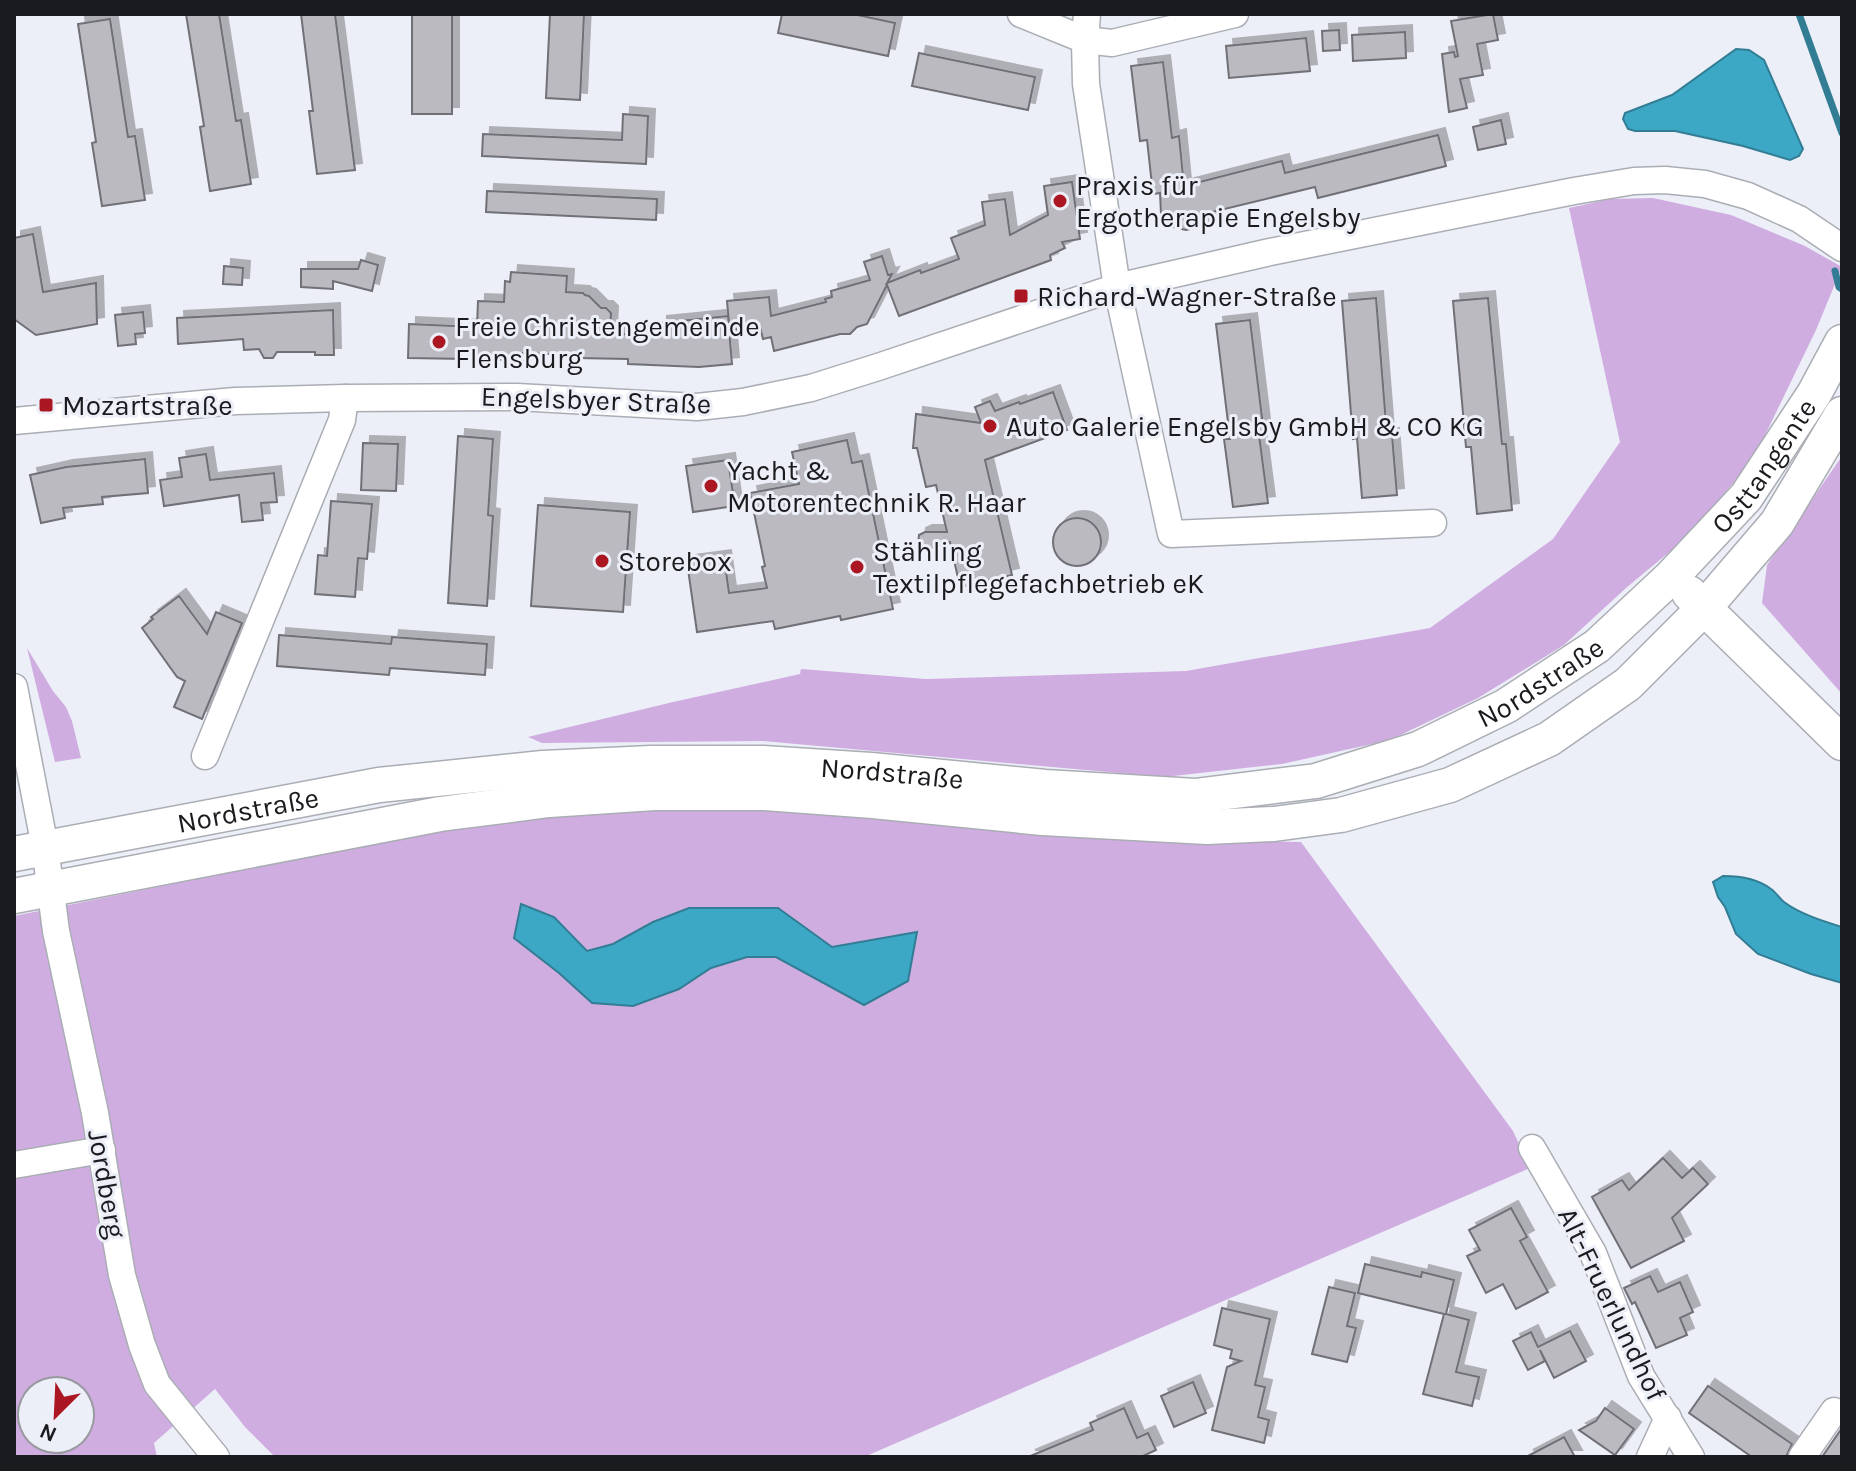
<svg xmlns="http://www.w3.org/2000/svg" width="1856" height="1471" font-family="Karla,sans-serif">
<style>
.green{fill:#d0ade1;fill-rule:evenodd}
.water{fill:#3da7c6;stroke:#327d94;stroke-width:2}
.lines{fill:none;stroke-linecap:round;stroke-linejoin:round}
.stream{stroke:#327d94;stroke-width:7}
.building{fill:#bbbac1;stroke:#717077;stroke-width:2;filter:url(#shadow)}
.minor-casing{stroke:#aaadb4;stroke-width:29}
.major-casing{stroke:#aaadb4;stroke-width:37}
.minor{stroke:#fff;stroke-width:26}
.major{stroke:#fff;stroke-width:34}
.poi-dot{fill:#aa1621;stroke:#eceff7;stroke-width:3}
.labels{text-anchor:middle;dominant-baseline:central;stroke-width:6;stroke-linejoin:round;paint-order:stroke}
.poi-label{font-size:28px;fill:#1a1b1e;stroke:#eceff7;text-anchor:start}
.street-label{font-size:28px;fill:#1a1b1e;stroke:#eceff7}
</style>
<defs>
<filter id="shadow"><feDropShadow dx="7" dy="-7" stdDeviation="0" flood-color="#0004"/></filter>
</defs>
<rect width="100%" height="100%" fill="#eceff7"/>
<g class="green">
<path d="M1653,198L1731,215L1805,246L1842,267L1816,330L1753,460L1685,539L1626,588L1564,645L1478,698L1390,740L1282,764L1164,777L763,741L542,743L528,737L673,702L800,674L801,669L926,679L1186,671L1430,628L1553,539L1620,442L1569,208L1610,199Z"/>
<path d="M1842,456V694L1762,603L1767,565Z"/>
<path d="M27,648L53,691L66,707L72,721L81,758L55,762Z"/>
<path d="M626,807L801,809L1094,839L1301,842L1513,1131L1530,1168L864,1457H275L245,1427L215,1389L154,1443L157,1457H14V916L458,826ZM32,1391H80V1439H32Z"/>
</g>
<g class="water">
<path d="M1736,49L1749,50L1764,60L1803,149L1799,156L1790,160L1743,146L1675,131H1635L1628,129L1623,119L1625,113L1672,95Z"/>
<path d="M1723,876C1739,876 1757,878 1771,889C1776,892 1779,898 1784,902C1800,914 1823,921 1842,927V983L1811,974L1758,954L1736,934L1725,907L1718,897L1713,882Z"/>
<path d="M521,904L554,917L587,951L613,944L653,922L689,908H778L832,947L917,932L908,981L864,1005L776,957H747L711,968L679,989L633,1006L592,1003L559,973L514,938Z"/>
</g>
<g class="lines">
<g class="stream">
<path d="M1799,14L1842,133"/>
<path d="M1835,271L1839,287L1842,289"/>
</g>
</g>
<g class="building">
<path d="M186,14H219L236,121L241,120L251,184L210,191L200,127L204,126Z"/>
<path d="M301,14H335L355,170L317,174L309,111H313Z"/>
<rect x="412" y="14" width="40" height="100"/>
<path d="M550,14H584L580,100L546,98Z"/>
<path d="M782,14H853L895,23L888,56L778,33Z"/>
<path d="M1493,14L1498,40L1477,44L1483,75L1460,79L1467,108L1449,112L1442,54L1454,52L1455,57L1458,56L1451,21Z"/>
<path d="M110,19L128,137L135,136L145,200L102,206L92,143L96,142L78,24Z"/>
<path d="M1339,30L1340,50L1323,51L1322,31Z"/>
<path d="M1405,32L1406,58L1353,61L1352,35Z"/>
<path d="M1306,38L1310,71L1229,78L1226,46Z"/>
<path d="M919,53L1035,77L1028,110L912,86Z"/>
<path d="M1163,62L1172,138L1179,136L1184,186L1282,161L1285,173L1438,135L1446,166L1318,198L1315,187L1212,212L1215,223L1186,230L1173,227L1164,220L1161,214L1160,193L1153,194L1147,140L1140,141L1131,66Z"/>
<path d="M623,114L648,116L646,164L482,156L483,134L622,140Z"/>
<path d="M1501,120L1506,144L1478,150L1473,127Z"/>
<path d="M1072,182L1080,239L1062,242L1065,248L1050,255L1051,260L899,316L887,285L867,324L857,327L850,334H840L774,351L771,337L763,339L760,327L729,330L732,364L699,367L628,364V359L577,358V355L523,353V360L408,358L409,324L477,327L478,301L504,302L505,281L510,282L511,272L567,276L566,292L583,293L585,295L589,296L601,308H606L611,313L610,334L659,335L660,323L728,316L729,323L727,301L769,297L771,316L826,302L825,299L832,297L831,291L870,280L864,262L882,256L888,275L892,274L887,283L920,270L921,273L959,259L951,238L985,225L982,202L1005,199L1010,235L1048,215L1044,186Z"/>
<path d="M487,191L657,199L656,220L486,212Z"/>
<path d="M33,234L43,292L96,283L97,324L36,335L14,319V238Z"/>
<path d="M361,260L378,265L372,291L333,281V289L301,287V269H358Z"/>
<path d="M224,266L243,268L242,285L223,284Z"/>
<path d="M1376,298L1387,436L1392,435L1397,495L1362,498L1357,438L1353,439L1342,301Z"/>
<path d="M1488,298L1502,444H1506L1512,510L1477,514L1471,447H1466L1453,301Z"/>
<path d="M333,310L334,355H315V352H277L273,358H264L259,349L244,350L243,339L178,344L177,318Z"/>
<path d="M143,312L145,333L135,334L136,344L118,346L115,315Z"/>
<path d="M1250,320L1264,434L1259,435L1268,503L1233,507L1224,439H1230L1216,324Z"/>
<path d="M1053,392L1067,430L985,460L1012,575L960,587L950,542L929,549H924L918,544L919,535L925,532H947L936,485L926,487L917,448H913L916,414L981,423L975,407L990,401L995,411L1019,402L1020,404Z"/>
<path d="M458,436L493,439L488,515L493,516L487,606L448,603Z"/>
<path d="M847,440L852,463L862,461L893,609L841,620L840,616L775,629L773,621L697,632L687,562L724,557L729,593L767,588L762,567L765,566L750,493L799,484L792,452Z"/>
<path d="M363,443L398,444L396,491L361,490Z"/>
<path d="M206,454L210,480L274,473L277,502L261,503L263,520L242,522L239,495L164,506L160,480L182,477L179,458Z"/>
<path d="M145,459L148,493L102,497L103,504L63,508L65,518L41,523L30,475L66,467Z"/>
<path d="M728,460L735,506L693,512L686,466Z"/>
<path d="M331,501L372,504L367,559L358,558L355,597L315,594L318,555L327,556Z"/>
<path d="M538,505L630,512L623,612L531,606Z"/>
<circle cx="1077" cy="542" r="24"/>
<path d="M179,596L207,634L216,612L242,623L202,719L174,707L185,681L177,677L142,628L153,619L151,617Z"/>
<path d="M279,635L391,644L392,637L487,644L485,675L390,668L389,675L277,666Z"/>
<path d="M1663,1158L1682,1178L1693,1168L1708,1184L1672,1218L1684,1241L1631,1268L1592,1197L1622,1180L1629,1190Z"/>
<path d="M1511,1208L1527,1237L1520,1241L1548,1292L1516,1309L1503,1284L1486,1293L1467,1256L1480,1250L1469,1230Z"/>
<path d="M1365,1264L1421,1277L1422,1272L1454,1280L1446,1314L1469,1320L1456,1372L1479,1377L1472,1406L1423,1394L1444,1314L1358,1293Z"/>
<path d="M1650,1276L1658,1292L1680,1282L1693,1312L1680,1318L1687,1335L1656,1348L1635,1302L1632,1304L1624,1288Z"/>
<path d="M1329,1287L1355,1293L1347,1326L1356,1328L1347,1362L1312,1354Z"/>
<path d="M1222,1308L1270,1319L1255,1385L1265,1387L1258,1417L1269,1420L1264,1443L1212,1430L1227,1367L1241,1361L1230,1358L1232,1350L1214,1345Z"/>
<path d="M1570,1331L1586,1361L1554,1378L1540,1350L1545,1361L1528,1370L1513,1341L1531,1332L1538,1347Z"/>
<path d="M1193,1382L1206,1413L1174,1427L1161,1396Z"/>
<path d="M1708,1386L1792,1444L1786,1457H1752L1689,1413Z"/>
<path d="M1124,1408L1137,1438L1148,1433L1156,1450L1141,1457H1028L1093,1430L1090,1423Z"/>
<path d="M1605,1408L1634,1429L1615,1455L1579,1430L1596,1421Z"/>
<path d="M1842,1428V1457H1822Z"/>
<path d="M1564,1437L1575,1457H1526Z"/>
</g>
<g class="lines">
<defs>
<g id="minor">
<path d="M1021,14L1085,40L1112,43L1235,14"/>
<path d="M1087,14L1085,40L1086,84L1117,287L1171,534L1433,523"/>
<path d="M14,421L235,401L345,398L517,397L697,407L743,402L811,388L878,367L1117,287L1270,252L1574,191L1634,181L1665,180L1705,184L1748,196L1799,219L1842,248"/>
<path d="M14,687L45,847L56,931L95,1113L122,1275L142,1345L157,1384L216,1457"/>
<path d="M205,756L342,420L345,398"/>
<path d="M1532,1148L1593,1253L1641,1376L1691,1457"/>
<path d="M14,1165L102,1150"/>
<path d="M1650,1457L1668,1418"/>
<path d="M1802,1457L1834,1411"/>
</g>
<g id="major">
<path d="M1689,593L1842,743"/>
<path id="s1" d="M14,854L379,785L543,768L651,763H763L871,770L1045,787L1195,796L1316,781L1418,749L1506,706L1597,646L1671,577L1746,497L1814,394L1842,342"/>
<path d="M14,896L440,814L549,800L654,793H765L873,801L1043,818L1207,827L1274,824L1341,815L1450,785L1549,739L1628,684L1705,607L1777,523L1842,414"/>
</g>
</defs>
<use href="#minor" class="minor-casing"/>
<use href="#major" class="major-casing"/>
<use href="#minor" class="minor"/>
<use href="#major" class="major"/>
</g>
<g class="poi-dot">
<circle cx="1060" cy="201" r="8"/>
<rect x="1013" y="288" width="16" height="16" rx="4"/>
<circle cx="439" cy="342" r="8"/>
<rect x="38" y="397" width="16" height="16" rx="4"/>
<circle cx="990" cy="426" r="8"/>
<circle cx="711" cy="486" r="8"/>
<circle cx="602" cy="561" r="8"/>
<circle cx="857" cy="567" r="8"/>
</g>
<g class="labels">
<g class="poi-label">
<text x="1076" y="185">Praxis für<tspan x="1076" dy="32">Ergotherapie Engelsby</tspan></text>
<text x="1037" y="296">Richard-Wagner-Straße</text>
<text x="455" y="326">Freie Christengemeinde<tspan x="455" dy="32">Flensburg</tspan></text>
<text x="62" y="405">Mozartstraße</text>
<text x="1006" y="426">Auto Galerie Engelsby GmbH &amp; CO KG</text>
<text x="727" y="470">Yacht &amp;<tspan x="727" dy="32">Motorentechnik R. Haar</tspan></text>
<text x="873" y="551">Stähling<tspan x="873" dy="32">Textilpflegefachbetrieb eK</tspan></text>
<text x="618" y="561">Storebox</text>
</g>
<g class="street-label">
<text transform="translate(596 400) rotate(2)">Engelsbyer Straße</text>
<text stroke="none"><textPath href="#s1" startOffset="1872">Osttangente</textPath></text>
<text stroke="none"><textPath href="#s1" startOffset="1558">Nordstraße</textPath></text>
<text stroke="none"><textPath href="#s1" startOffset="886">Nordstraße</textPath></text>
<text stroke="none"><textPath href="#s1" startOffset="238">Nordstraße</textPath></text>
<text transform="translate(107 1184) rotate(80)">Jordberg</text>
<text transform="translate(1612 1304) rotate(64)">Alt-Fruerlundhof</text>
</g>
</g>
<rect width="1856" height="1471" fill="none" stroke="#1a1b1e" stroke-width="32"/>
<g transform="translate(56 1415) rotate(204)"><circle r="38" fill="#eceff7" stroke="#989aa0" stroke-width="2"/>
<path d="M0-6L14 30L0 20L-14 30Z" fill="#aa1621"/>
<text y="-12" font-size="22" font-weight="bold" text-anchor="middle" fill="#1a1b1e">N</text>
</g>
</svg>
